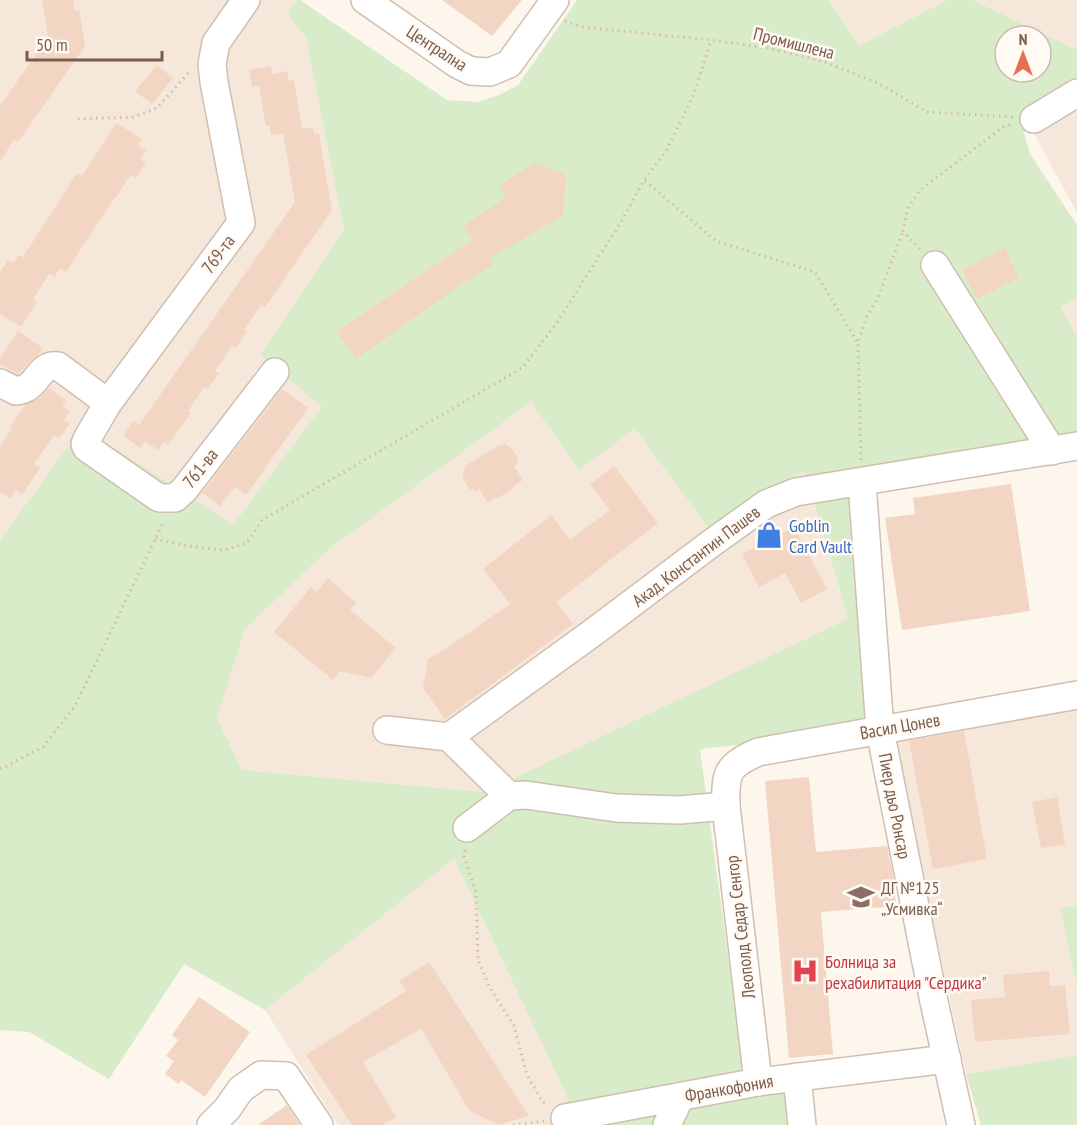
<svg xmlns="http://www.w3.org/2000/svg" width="1077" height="1125" font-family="'PT Sans Narrow',sans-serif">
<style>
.residential{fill:#f5e8da;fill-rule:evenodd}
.green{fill:#d8ecc9;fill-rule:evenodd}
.building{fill:#f3d5c3}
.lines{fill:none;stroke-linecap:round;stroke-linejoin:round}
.minor-casing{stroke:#d1beb0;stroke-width:30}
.path{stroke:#d9b8a5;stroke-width:3;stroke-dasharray:1.5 4.5;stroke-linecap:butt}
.minor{stroke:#fff;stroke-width:27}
.labels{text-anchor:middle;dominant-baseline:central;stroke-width:5;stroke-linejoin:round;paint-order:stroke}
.street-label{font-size:18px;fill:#7a5c4d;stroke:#fffaf3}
.shop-label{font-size:18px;fill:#366cbe;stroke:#fffaf3;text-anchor:start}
.education-label{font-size:18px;fill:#785e54;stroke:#fffaf3;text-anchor:start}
.health-label{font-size:18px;fill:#be3a42;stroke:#fffaf3;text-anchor:start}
</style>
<rect width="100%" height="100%" fill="#fdf6ec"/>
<g class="residential">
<path d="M0,0H296L287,13L306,38L344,229L261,355L323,407L233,526L82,427L0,540Z"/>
<path d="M829,0H947L859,46Z"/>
<path d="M962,0H1077V213ZM1005,36H1041V72H1005Z"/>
<path d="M1077,298V337L1059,307Z"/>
<path d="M531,402L635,429L708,527L805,471L848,620L485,792L242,770L217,718L245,629L328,550Z"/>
<path d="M1077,700V906L1060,909L1077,987V1055L966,1074L891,726Z"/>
<path d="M454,859L566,1094L570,1125H338L265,1010Z"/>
</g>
<g class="green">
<path d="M296,0H300L447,100L477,102L499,95L518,85L577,0H829L859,46L947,0H972L1077,50V93L1034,119L1024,133L1030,154L1077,225V298L1060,307L1077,337V446L863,483L880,730L700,749L745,1081L783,1076L788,1125H570L566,1094L454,859L265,1010L184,964L109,1079L29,1032L0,1030V540L82,427L233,525L322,407L260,355L344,229L306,38L287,13ZM1005,36H1041V72H1005ZM531,402L579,469L635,429L708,527L805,471L848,619L485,792L242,770L217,718L245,629L328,550Z"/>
<path d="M1077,906V987L1060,908Z"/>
<path d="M1077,1055V1125H981L966,1074Z"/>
</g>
<g class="building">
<path d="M42,0H73L75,11L79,10L85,46L18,142L14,140L0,161V106L48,37Z"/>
<path d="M442,0H522L492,36Z"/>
<path d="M157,65L173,78L152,104L135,91Z"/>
<path d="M271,66L272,74L287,71L289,81L294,80L302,129L313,127L315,135L319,134L332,210L265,307L261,305L244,330L247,332L236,348L233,345L215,371L219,373L207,389L204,387L188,411L191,413L168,445L164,442L158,450L145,441L140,448L123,436L134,420L139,425L295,202L283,133L271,135L269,125L266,126L259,86L252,87L249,70Z"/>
<path d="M116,123L142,139L138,146L146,150L140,159L146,162L136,178L130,175L116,198L115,197L66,272L60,268L54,277L49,274L33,299L37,302L21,327L0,314V272L8,260L13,263L19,255L23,257L77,173L82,176Z"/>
<path d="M535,163L566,175L563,215L536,232L490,257L494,264L459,286L356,359L337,331L472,240L463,226L506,197L499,186Z"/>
<path d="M1005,248L1019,278L977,299L962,270Z"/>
<path d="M18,331L43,348L39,354L32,359L18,374L0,364V358Z"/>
<path d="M49,388L66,400L62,406L70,411L64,420L70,423L59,439L54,435L34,464L40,468L22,495L16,490L10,499L0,492V447L12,428L10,427L25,405L39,398Z"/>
<path d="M282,389L308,408L246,495L235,487L220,506L202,493Z"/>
<path d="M505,443L508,447L510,446L518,458L516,459L519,463L514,466L523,480L513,486L514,488L498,498L497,497L488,503L479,489L475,492L473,488L470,490L462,477L464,476L462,472L465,469L464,467L499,445L500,446Z"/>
<path d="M614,466L658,523L556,602L573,624L445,719L423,688L428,659L444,650L510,604L483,569L551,515L570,540L610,510L590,484Z"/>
<path d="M1011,484L1030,611L902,630L885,518L915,514L913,498Z"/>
<path d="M794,527L827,589L801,603L785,573L759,587L742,554Z"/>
<path d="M328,578L356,603L350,610L396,648L371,678L340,671L333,680L274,632L311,587L317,592Z"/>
<path d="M964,731L987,859L933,869L909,741Z"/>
<path d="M809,777L816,852L887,846L894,879L896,906L821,912L833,1054L789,1058L765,781Z"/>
<path d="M1057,797L1065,844L1041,848L1032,802Z"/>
<path d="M429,962L529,1116L498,1125L469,1110L421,1029L363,1062L396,1117L382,1125H352L306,1055L406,991L399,981Z"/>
<path d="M1049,971L1050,986L1065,985L1070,1034L975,1042L971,1000L1005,997L1003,975Z"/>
<path d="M199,997L250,1032L205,1097L181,1080L179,1084L165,1074L174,1061L166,1056L178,1040L172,1035Z"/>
<path d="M287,1105L300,1125H258Z"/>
</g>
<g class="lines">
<defs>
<g id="minor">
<path d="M246,0L216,43L212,64L214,82L241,223L108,403L88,437L85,444L87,448L159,498H175L184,490L275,372"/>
<path d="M365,0L457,64L471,71L490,72L509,64L555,0"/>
<path d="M1034,119L1077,93"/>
<path d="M935,265L1052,451"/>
<path d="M0,383L16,391C18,391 24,389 26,388C39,381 40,364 58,366L108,403"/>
<path d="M862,483L880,730L933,997L961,1125"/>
<path d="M387,730L449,737L595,631L709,545L766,504L796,492L1077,446"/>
<path d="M449,737L509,796"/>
<path d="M467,828L509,796L526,795L616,808L679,810L726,806"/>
<path d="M797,1077L802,1125"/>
<path d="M758,1082L726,806C725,772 727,766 758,752L1077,695"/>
<path d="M565,1118L758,1082L947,1059"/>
<path d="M211,1125L227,1109L241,1089L261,1075L286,1076L319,1125"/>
<path d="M667,1125L680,1097"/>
</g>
</defs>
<use href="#minor" class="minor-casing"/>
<g class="path">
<path d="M565,21L582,27L711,40L768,48L822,61L878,83L927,112L1014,117"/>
<path d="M78,119L133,117L157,108L190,71"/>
<path d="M645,181L716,241L815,272L858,343"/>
<path d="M920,249L903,231L908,208L920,190L1003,127L1014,124"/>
<path d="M861,460L858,343L867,316L878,298L903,231"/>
<path d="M155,539L189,546L224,550L247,543L262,520L522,368L556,324L621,222L644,180L666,151L694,94L711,40"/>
<path d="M0,768H3L43,747L75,706L164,521"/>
<path d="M465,850L464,856L476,893L478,960L490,988L514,1026L527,1075L542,1101L548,1106"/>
<path d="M513,1125L544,1121"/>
</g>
<use href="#minor" class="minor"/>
</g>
<defs>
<symbol id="shop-bare" viewBox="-9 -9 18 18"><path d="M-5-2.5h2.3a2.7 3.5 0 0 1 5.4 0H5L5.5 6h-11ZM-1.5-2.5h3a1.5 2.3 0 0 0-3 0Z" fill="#3f7fe0" stroke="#fffaf3" stroke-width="2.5" paint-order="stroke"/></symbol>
<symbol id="school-bare" viewBox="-9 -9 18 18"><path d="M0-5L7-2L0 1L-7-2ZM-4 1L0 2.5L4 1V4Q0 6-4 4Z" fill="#8d6e63" stroke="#fffaf3" stroke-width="2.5" paint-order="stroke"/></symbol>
<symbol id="hospital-bare" viewBox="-9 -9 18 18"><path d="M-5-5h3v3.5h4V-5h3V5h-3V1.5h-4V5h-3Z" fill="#e0444e" stroke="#fffaf3" stroke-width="2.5" paint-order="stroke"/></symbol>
</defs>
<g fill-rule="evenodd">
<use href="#shop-bare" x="750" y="516" width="38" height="38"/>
<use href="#school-bare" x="842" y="878" width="38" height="38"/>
<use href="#hospital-bare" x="786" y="952" width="38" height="38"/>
</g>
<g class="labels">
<g class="street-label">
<text transform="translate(794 43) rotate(14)">Промишлена</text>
<text transform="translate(437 48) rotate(33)">Централна</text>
<text transform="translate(218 254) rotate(-54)">769-та</text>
<text transform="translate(200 468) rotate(-51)">761-ва</text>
<text transform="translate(696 556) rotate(-37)">Акад. Константин Пашев</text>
<text transform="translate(900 726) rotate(-10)">Васил Цонев</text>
<text transform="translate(895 806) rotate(79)">Пиер дьо Ронсар</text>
<text transform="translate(740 927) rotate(-97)">Леополд Седар Сенгор</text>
<text transform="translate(729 1088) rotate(-10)">Франкофония</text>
</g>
<g class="shop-label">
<text x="789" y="525">Goblin<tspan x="789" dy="21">Card Vault</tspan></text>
</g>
<g class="education-label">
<text x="881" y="887">ДГ №125<tspan x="881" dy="21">„Усмивка“</tspan></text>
</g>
<g class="health-label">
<text x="825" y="961">Болница за<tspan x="825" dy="21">рехабилитация "Сердика"</tspan></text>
</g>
</g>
<g transform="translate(1023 54)"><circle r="28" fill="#fffaf3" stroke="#cabbb1" stroke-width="1.5"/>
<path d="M0-4.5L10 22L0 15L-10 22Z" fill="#e76f51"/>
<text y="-9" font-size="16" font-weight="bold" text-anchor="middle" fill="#7a5c4d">N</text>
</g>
<path d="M27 51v9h135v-9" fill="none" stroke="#7a5c4d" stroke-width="3"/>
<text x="36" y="51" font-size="18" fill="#7a5c4d" stroke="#fffaf3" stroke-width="4.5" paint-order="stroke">50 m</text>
</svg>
